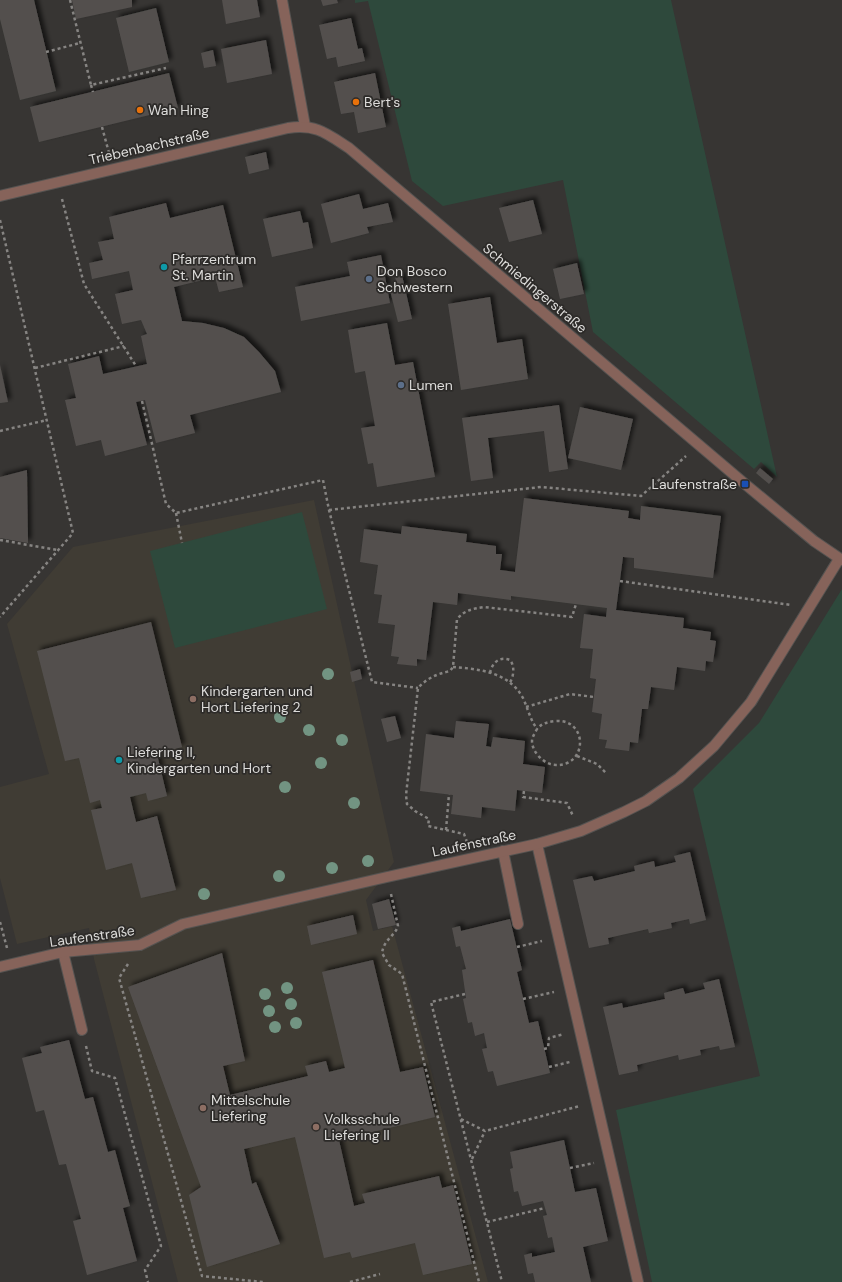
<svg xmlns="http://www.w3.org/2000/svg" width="842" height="1282" font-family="'DM Sans',sans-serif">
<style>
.built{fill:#403c34}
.green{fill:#2e493c}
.building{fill:#53504e;filter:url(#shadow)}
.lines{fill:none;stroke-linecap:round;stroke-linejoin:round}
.service-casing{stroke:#555351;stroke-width:12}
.minor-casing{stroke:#555351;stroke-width:12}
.tertiary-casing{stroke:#555351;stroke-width:12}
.path{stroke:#868482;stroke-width:2.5;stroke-dasharray:3 3;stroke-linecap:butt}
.service{stroke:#86635a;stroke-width:10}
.minor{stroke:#86635a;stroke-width:10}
.tertiary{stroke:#86635a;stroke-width:10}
.tree{fill:#729482}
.food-dot{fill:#e8710a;stroke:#2d2b29;stroke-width:1.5}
.culture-dot{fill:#0f9aa8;stroke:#2d2b29;stroke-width:1.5}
.service-dot{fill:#5c6f8a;stroke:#2d2b29;stroke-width:1.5}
.transit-dot{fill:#1a4fb4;stroke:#2d2b29;stroke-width:1.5}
.education-dot{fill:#8d6e63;stroke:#2d2b29;stroke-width:1.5}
.labels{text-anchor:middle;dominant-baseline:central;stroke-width:3.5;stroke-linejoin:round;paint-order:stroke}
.poi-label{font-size:14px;fill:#dddcda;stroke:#2d2b29;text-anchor:start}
.street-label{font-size:14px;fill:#dddcda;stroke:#2d2b29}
</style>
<defs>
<filter id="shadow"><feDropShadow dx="3.5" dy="-3.5" stdDeviation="2" flood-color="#0009"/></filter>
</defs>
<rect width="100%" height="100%" fill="#373533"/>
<path class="built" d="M314,500L394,862L366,900L373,931L392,926L488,1282H178L94,959L89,928L17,944L0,878V787L49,774L7,624L73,547Z"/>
<g class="green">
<path d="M355,0H671L777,477L761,462L754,469L593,332L563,180L443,206L412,181L368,1L355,3Z"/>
<path d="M302,512L327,609L175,648L150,551Z"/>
<path d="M842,589V1282H652L616,1110L760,1076L693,789L759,723Z"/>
</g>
<g class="building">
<path d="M0,0H34L56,91L20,100L0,19Z"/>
<path d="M72,0H132V7L76,19Z"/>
<path d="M222,0H257L260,17L226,24Z"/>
<path d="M321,0H337L338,3L323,6Z"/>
<path d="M156,8L169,62L129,72L116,18Z"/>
<path d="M351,18L358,49L362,48L365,61L338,67L336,57L327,59L319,25Z"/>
<path d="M266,40L272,74L227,83L221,49Z"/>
<path d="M213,50L216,66L204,68L201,53Z"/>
<path d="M169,73L178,108L39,142L30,107Z"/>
<path d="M375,73L386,127L358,133L354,112L341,114L334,82Z"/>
<path d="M266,152L269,169L249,174L245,157Z"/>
<path d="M359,194L363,209L388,203L393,222L367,227L369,233L331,243L321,204Z"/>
<path d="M533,200L542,234L509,242L499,208Z"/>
<path d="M166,203L170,218L223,205L243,287L219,292L215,277L174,287L182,321L203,323L224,328L244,337L259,352L275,371L281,392L190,415L195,433L156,443L145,400L136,402L147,445L105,456L101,440L76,446L65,400L76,398L68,364L99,356L103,374L147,364L141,336L147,334L141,320L122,324L115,294L133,290L129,271L92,279L89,263L103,260L98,242L114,239L109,217Z"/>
<path d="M300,211L303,223L308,222L313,248L272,257L263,219Z"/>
<path d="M381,255L390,303L301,321L295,287L350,276L347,262Z"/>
<path d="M577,263L584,294L560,299L553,269Z"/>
<path d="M402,275L412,319L398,322L390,290L398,288L395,277Z"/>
<path d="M490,297L497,343L522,339L528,379L461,390L448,304Z"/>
<path d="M387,323L395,365L413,362L435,477L377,487L373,463L368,464L361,428L375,426L365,371L355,373L348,330Z"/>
<path d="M0,365L8,402L0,403Z"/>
<path d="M559,405L568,469L549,472L544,431L488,438L493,478L471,481L462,418Z"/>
<path d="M580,407L633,419L621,470L568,458Z"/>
<path d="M760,468L773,479L769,484L756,473Z"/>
<path d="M27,470L28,543L0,538V477Z"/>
<path d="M524,498L629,511L628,518L640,520L641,506L721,516L713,578L634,568V558L623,557L616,610L684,618L683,628L711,632L710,640L716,641L713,662L706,661L705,671L677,667L674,690L651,687L648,709H642L638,743L630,742L629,751L605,748L607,740L599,739L602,714L592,712L596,679L590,678L593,649L580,648L584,614L606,617L607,608L511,596V600L458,593L457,605L433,602L426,660L417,659V666L397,664L399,657L391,656L395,625L378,623L382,595L374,594L378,565L360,562L364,529L401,534L402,526L467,534L466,542L496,546V554H502L500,570L515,572Z"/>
<path d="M151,622L182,747L157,754L167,796L148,801L146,793L130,797L136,822L157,816L176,890L141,898L132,863L106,870L91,810L102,808L100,800L90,803L79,758L65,761L37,651Z"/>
<path d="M360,669L362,679L352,682L350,672Z"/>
<path d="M395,716L401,738L387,742L381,719Z"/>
<path d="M456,721L489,724L486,746L491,747L493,737L525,741L523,764L545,767L542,793L517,790L515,811L482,807L481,818L451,814L453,795L420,791L426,734L454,738Z"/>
<path d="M690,852L706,920L690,924L689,919L671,923L672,928L649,933L648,929L608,938L609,944L589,948L573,880L592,876L594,881L635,871L634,866L654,861L655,867L676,862L674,856Z"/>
<path d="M389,899L396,925L378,929L372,904Z"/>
<path d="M353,915L357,934L311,945L307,926Z"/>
<path d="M510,919L522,970L517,972L529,1023L538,1021L550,1073L497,1086L493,1071L488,1072L482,1049L487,1048L484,1033L475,1036L472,1022L468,1023L463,999L466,998L462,970L466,969L460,946L456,947L452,928L460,926L461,931Z"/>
<path d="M222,953L245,1061L223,1066L230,1095L308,1076L305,1066L326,1061L329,1072L345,1068L322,972L373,960L400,1072L423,1067L435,1117L339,1140L354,1206L365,1203L362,1194L439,1176L442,1188L453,1185L472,1264L423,1275L415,1243L352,1258L350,1252L324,1258L295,1137L244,1149L252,1184L256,1182L280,1244L207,1267L189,1195L201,1187L128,987Z"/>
<path d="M719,979L735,1047L720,1050L719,1046L700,1050L701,1055L679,1060L678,1055L637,1065L638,1071L619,1075L603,1007L622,1003L623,1008L665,999L664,993L683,988L685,994L705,989L703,983Z"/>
<path d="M69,1040L85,1099L93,1097L108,1152L115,1150L130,1206L123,1208L137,1261L87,1275L73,1221L81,1219L66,1164L59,1165L44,1110L36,1112L22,1058L42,1053L40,1047Z"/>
<path d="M564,1140L575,1192L596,1188L608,1241L583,1247L591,1282H535L533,1273L528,1274L524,1255L532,1253V1257L555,1252L552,1237L548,1238L543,1216L547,1215L543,1201L522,1206L518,1191L514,1192L510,1169L513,1168L510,1152Z"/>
</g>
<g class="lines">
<defs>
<g id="service">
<path d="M537,844L638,1282"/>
<path d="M503,851L518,924"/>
<path d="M63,952L82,1030"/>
</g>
<g id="minor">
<path d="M282,0L305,126"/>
<path d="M0,967L63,952L140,945L183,924L387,877L537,844L581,831L624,812L646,801L679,778L714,746L751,702L839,559"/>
</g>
<path id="tertiary" d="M0,196L288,128C316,124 326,133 349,148L745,484L814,541L842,560"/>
</defs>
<use href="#service" class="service-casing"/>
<use href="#minor" class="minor-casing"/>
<use href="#tertiary" class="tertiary-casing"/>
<g class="path">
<path d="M70,0L91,85L166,68"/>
<path d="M46,52L80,43"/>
<path d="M91,85L93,92"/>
<path d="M102,127L109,153"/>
<path d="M62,199L84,284L136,366"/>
<path d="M0,220L73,533L0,617"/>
<path d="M35,368L124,346"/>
<path d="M142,401L166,504L176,513L323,480L329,510L372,682L418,688"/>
<path d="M0,431L47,420"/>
<path d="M329,510L541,487L641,496L686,456"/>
<path d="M176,513L182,543"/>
<path d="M0,540L57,550"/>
<path d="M620,581L791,605"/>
<path d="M453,667C479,669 509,672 523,698C528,709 530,719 537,729C535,733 532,737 532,741C532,752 544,765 556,765C588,766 588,719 556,721C548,722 542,723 537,729"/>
<path d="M490,673C492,663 499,656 510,660C515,666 514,677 509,684"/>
<path d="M526,707L570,694L594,697"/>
<path d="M577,756L597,764L607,774"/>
<path d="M524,791L523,797L567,803L573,816"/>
<path d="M446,830L449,794"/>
<path d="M467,842L464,834L428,826L429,819L415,811L407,804L406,795L418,688C427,678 437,674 450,671L453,667L457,619C465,610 472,609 484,607L572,617L576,604"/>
<path d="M391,894L398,926C395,936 384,939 382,953L389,965L402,974L479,1282"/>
<path d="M0,922L7,948"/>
<path d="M517,947L542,941"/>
<path d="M128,964L119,978L202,1276L263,1282"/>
<path d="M465,994L431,1002L502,1282"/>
<path d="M523,999L554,992"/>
<path d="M86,1046L92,1071L115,1078L161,1246L145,1270L148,1282"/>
<path d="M544,1049L548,1048L549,1038L564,1034"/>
<path d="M549,1067L570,1062"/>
<path d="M461,1119L485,1131L580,1106"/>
<path d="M472,1159L485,1131"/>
<path d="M570,1168L594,1163"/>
<path d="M487,1222L545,1208"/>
<path d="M350,1282L380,1274"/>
</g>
<use href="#service" class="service"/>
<use href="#minor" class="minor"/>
<use href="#tertiary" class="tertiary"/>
</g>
<g class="tree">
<circle cx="328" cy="674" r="6"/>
<circle cx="280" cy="717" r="6"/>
<circle cx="309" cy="730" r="6"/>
<circle cx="342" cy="740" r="6"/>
<circle cx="321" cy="763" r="6"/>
<circle cx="285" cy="787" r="6"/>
<circle cx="354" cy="803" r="6"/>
<circle cx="368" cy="861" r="6"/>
<circle cx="332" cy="868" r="6"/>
<circle cx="279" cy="876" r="6"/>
<circle cx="204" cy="894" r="6"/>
<circle cx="287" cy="988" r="6"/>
<circle cx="265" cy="994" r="6"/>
<circle cx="291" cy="1004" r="6"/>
<circle cx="269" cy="1011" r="6"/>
<circle cx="296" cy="1023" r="6"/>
<circle cx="275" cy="1027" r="6"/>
</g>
<g class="food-dot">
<circle cx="356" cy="102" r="4"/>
<circle cx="140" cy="110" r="4"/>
</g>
<g class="culture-dot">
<circle cx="164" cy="267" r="4"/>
<circle cx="119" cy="760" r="4"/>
</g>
<g class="service-dot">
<circle cx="369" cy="279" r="4"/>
<circle cx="401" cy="385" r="4"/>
</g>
<rect class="transit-dot" x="741" y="480" width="8" height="8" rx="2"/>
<g class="education-dot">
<circle cx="193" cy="699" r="4"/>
<circle cx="203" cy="1108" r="4"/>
<circle cx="316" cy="1127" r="4"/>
</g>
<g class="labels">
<g class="poi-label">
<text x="364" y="102">Bert's</text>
<text x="148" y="110">Wah Hing</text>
<text x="172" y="259">Pfarrzentrum<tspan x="172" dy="16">St. Martin</tspan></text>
<text x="377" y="271">Don Bosco<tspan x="377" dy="16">Schwestern</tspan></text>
<text x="409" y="385">Lumen</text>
<text x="737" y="484" text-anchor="end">Laufenstraße</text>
<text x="201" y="691">Kindergarten und<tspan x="201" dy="16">Hort Liefering 2</tspan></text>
<text x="127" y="752">Liefering II,<tspan x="127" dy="16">Kindergarten und Hort</tspan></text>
<text x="211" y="1100">Mittelschule<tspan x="211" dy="16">Liefering</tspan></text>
<text x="324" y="1119">Volksschule<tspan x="324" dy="16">Liefering II</tspan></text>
</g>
<g class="street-label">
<text transform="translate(149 146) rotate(-13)">Triebenbachstraße</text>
<text transform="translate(535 288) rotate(40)">Schmiedingerstraße</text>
<text transform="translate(474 843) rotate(-12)">Laufenstraße</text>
<text transform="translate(92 936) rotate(-8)">Laufenstraße</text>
</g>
</g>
</svg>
